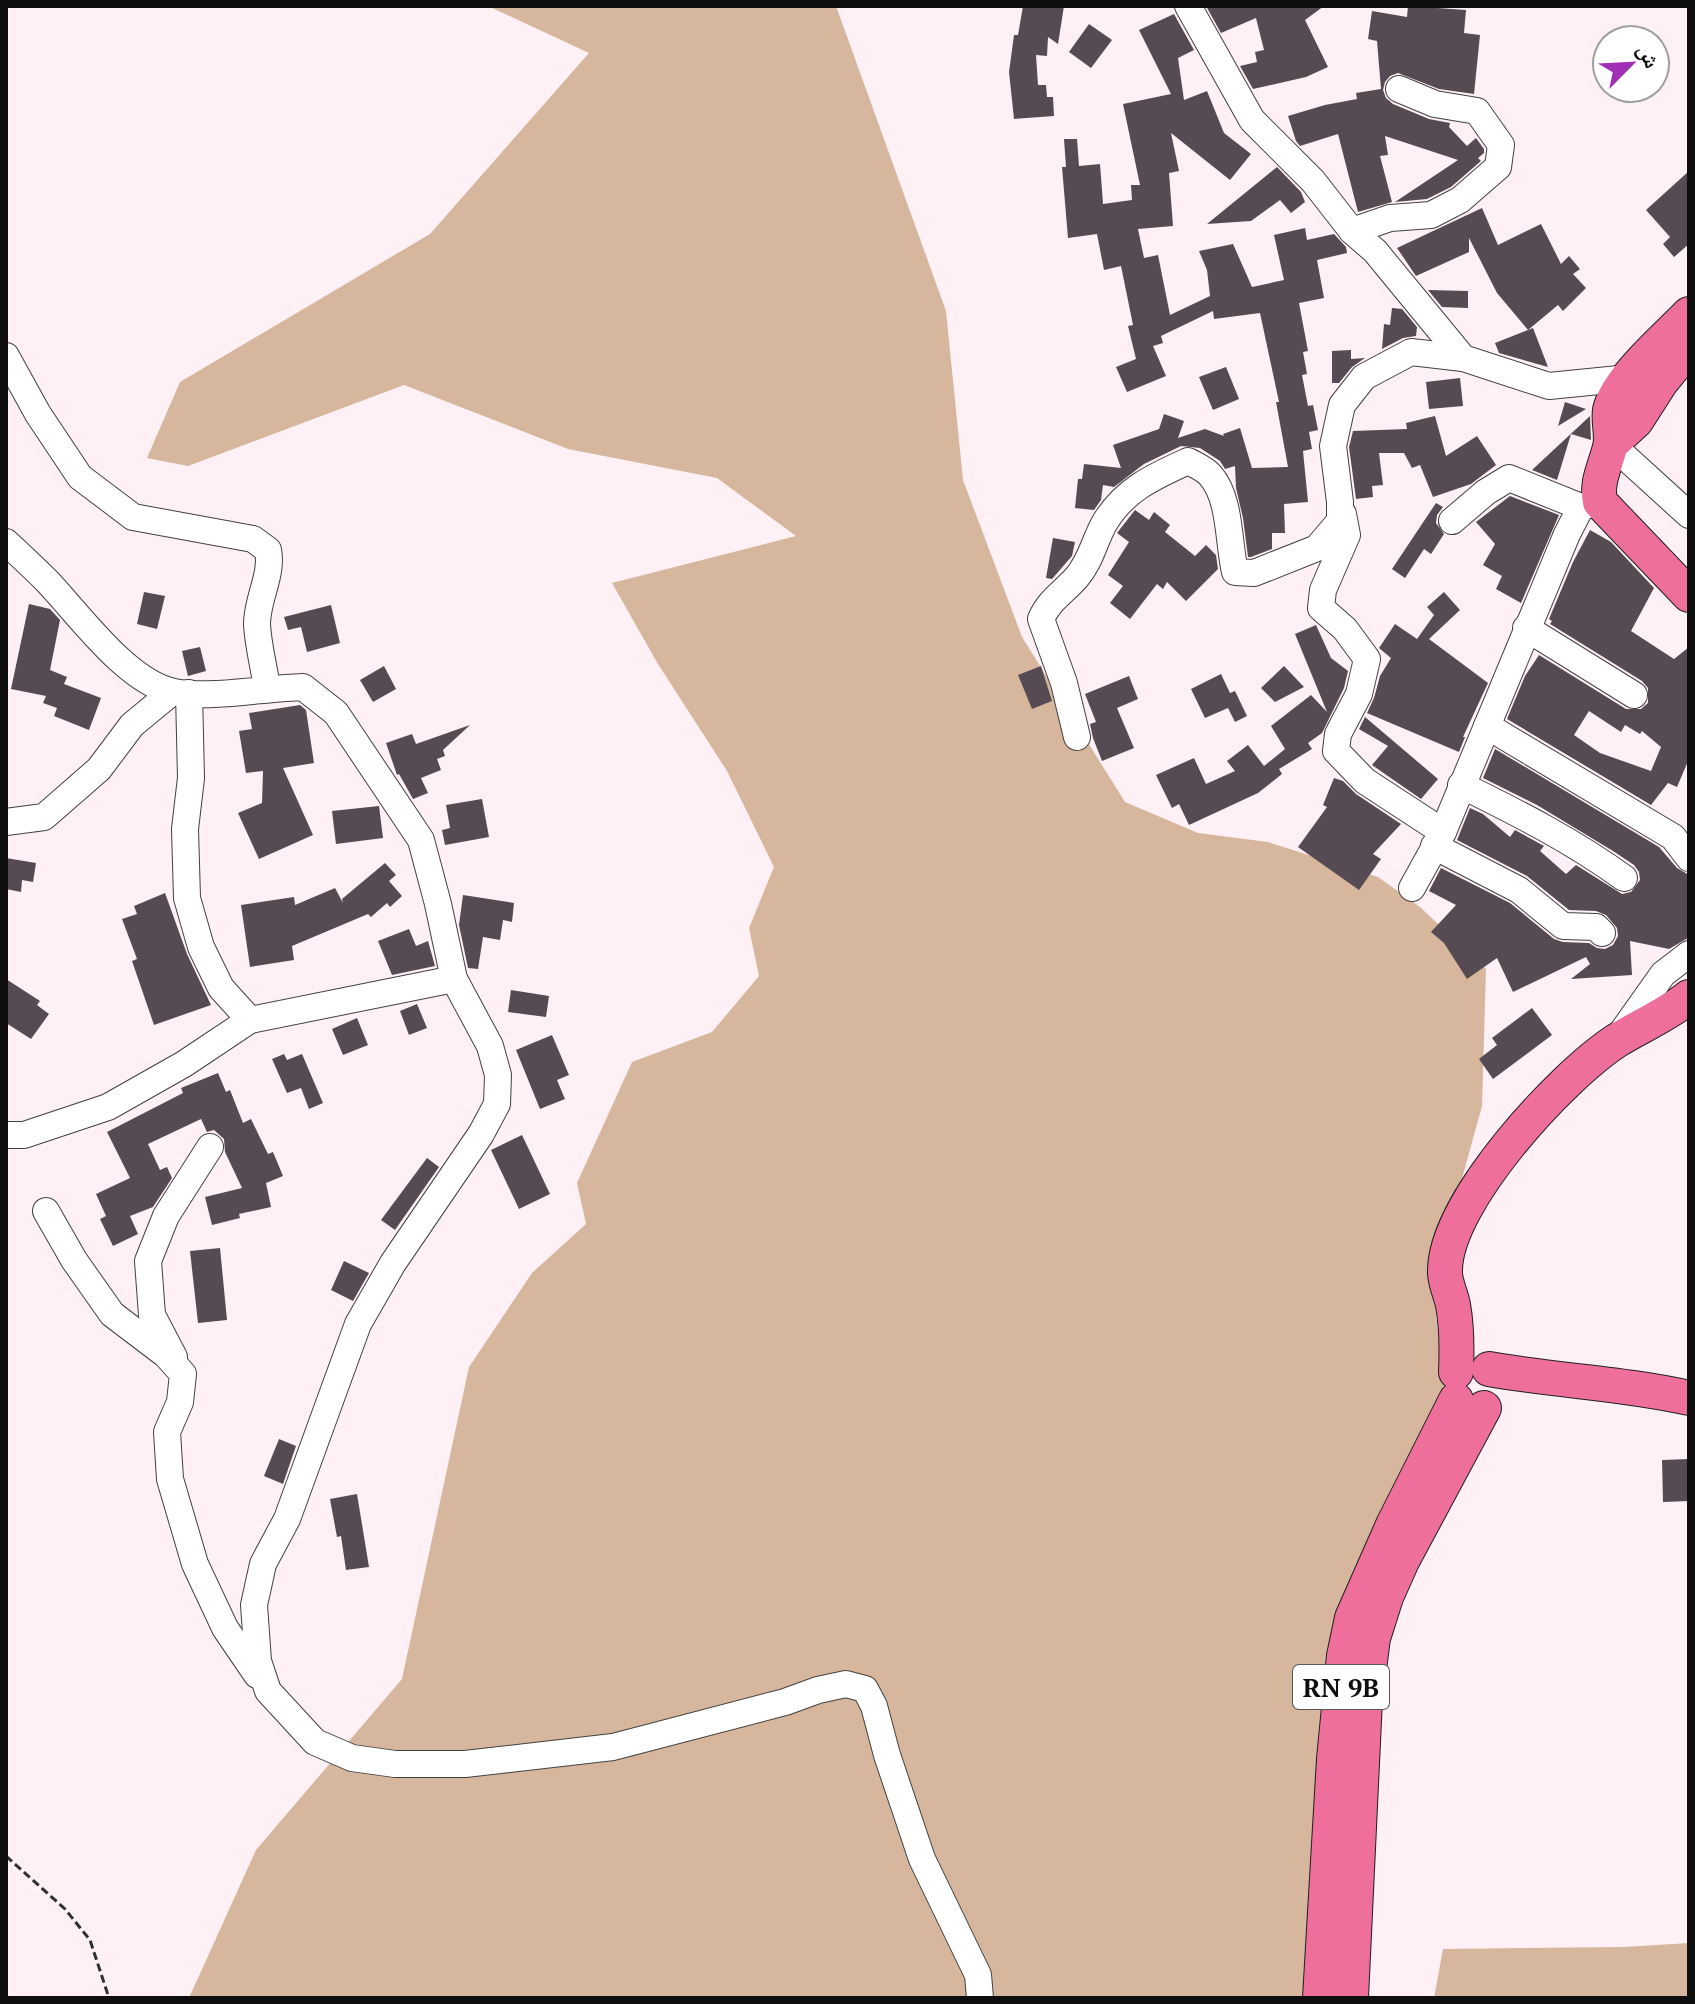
<svg xmlns="http://www.w3.org/2000/svg" width="1695" height="2004" font-family="'PT Serif','Noto Naskh Arabic',serif">
<style>
.forest{fill:#d6b69c}
.building{fill:#564b53;fill-rule:evenodd}
.lines{fill:none;stroke-linecap:round;stroke-linejoin:round}
.minor-casing{stroke:#414141;stroke-width:28}
.major-casing{stroke:#1f1f1f;stroke-width:36}
.path{stroke:#303030;stroke-width:3;stroke-dasharray:8 4;stroke-linecap:butt}
.minor{stroke:#fff;stroke-width:26}
.major{stroke:#ef6f9c;stroke-width:34}
.labels{text-anchor:middle;dominant-baseline:central;stroke-width:8;stroke-linejoin:round;paint-order:stroke}
.shield{fill:#fff;stroke:#565656;stroke-width:2}
.shield-label{font-size:26px;font-weight:bold;fill:#0e0e0e}
</style>
<rect width="100%" height="100%" fill="#fef0f5"/>
<g class="forest">
<path d="M488,6H836L946,311L963,480L1022,637L1125,802L1198,833L1268,842L1378,877L1420,907L1486,969L1482,1106L1433,1284L1449,1440L1399,1513L1330,1998H189L256,1850L402,1679L469,1367L532,1273L586,1224L577,1183L632,1062L712,1032L759,976L749,928L774,867L727,771L658,664L612,583L796,536L717,478L568,449L404,385L188,466L147,458L180,382L430,234L589,53Z"/>
<path d="M1689,1943V1998H1434L1443,1949L1624,1947Z"/>
</g>
<g class="building">
<path d="M1023,6H1064L1058,44L1048,37L1047,56L1036,55L1038,85H1046L1047,97H1053L1054,116L1014,119L1009,72L1014,35H1018Z"/>
<path d="M1206,6H1324L1305,20L1328,67L1306,77L1253,89L1240,66L1257,62L1255,52L1264,50L1256,18L1221,33Z"/>
<path d="M1408,6L1466,10L1464,33L1480,35L1474,94L1439,89L1398,73L1390,76L1385,82L1383,90L1386,98L1393,104L1429,119L1450,123L1449,127L1467,146L1476,138L1484,149V153L1478,158L1481,161L1451,187L1427,199L1395,202L1458,160L1385,136L1388,155L1380,156L1392,202L1358,212L1338,134L1300,146L1296,141L1288,116L1325,105L1357,99L1356,93L1381,89L1377,41L1368,39L1372,11L1407,17Z"/>
<path d="M1174,14L1194,50L1178,58L1184,100L1207,91L1224,133L1251,154L1230,180L1171,133L1179,171L1169,173L1173,226L1138,229L1144,258L1158,255L1170,315L1210,296L1207,270L1199,251L1233,244L1252,287L1284,280L1274,235L1305,228L1307,240L1334,234L1346,247L1347,253L1317,260L1324,298L1299,303L1308,351L1303,352L1307,374L1302,375L1308,406L1313,405L1318,430L1309,432L1312,449L1303,451L1308,502L1284,504L1285,533H1272V549L1251,557H1248L1243,518L1236,488L1235,466L1225,469L1220,461L1200,448L1181,446L1144,464L1114,487L1103,485L1101,500L1094,510L1075,508L1078,479H1082L1084,464L1121,468L1113,445L1159,429L1164,414L1184,421L1178,438L1205,429L1224,436L1223,434L1240,428L1252,468L1288,467L1276,402H1279L1260,313L1214,319L1213,311L1161,336L1163,343L1153,346L1166,376L1127,392L1116,367L1136,359L1128,326L1133,325L1121,266L1104,270L1097,234L1068,238L1062,167H1066L1064,139H1077L1079,166L1100,164L1103,204L1132,200L1131,185H1140L1123,104L1171,94L1139,30Z"/>
<path d="M1089,24L1112,40L1091,68L1069,52Z"/>
<path d="M1277,167L1301,192L1305,202L1291,213L1280,200L1251,221L1207,224Z"/>
<path d="M1689,171V244L1674,257L1663,244L1670,237L1646,210Z"/>
<path d="M1482,208L1498,245L1541,224L1561,264L1569,256L1580,269L1573,274L1586,288L1563,311L1558,305L1528,330L1533,328L1548,367L1499,353L1495,343L1528,330L1497,293L1469,238V252L1416,276L1397,248Z"/>
<path d="M1428,290L1468,291V308L1442,307Z"/>
<path d="M1392,308L1402,309L1417,327L1416,336L1403,338L1382,349L1384,324L1390,325Z"/>
<path d="M1351,350V359L1365,358L1352,367L1339,383H1332V351Z"/>
<path d="M1226,367L1239,399L1213,410L1199,377Z"/>
<path d="M1460,378L1463,406L1429,409L1426,382Z"/>
<path d="M1565,402L1586,409L1558,426Z"/>
<path d="M1435,416L1446,456L1477,436L1496,465L1471,484L1433,497L1420,465L1412,468L1404,453H1379L1383,485L1372,486L1373,497L1356,499L1349,447L1353,431L1407,429L1406,423Z"/>
<path d="M1590,416L1591,440L1571,434L1557,480L1532,470Z"/>
<path d="M1510,496L1559,515L1521,603L1496,589L1502,576L1483,565L1495,544L1476,522Z"/>
<path d="M1436,503L1443,507L1437,515L1436,523L1444,534L1431,554L1424,549L1405,578L1392,569Z"/>
<path d="M1135,510L1149,520L1154,512L1170,525L1165,532L1195,556L1206,545L1216,555L1218,569L1186,601L1167,582L1163,589L1157,584L1130,619L1110,603L1123,586L1108,575L1129,542L1117,533Z"/>
<path d="M1590,530L1611,542L1654,588L1631,631L1674,659L1689,647V759L1677,787L1668,783L1651,805L1507,719L1525,676L1539,655L1626,709H1641L1648,703V688L1642,681L1550,624L1552,621L1549,619L1573,562ZM1589,711L1621,732L1625,725L1640,734L1642,731L1661,747L1651,771L1600,753L1574,735Z"/>
<path d="M1053,538L1075,542L1072,556L1052,579L1046,578Z"/>
<path d="M144,592L165,596L157,629L137,624Z"/>
<path d="M1444,592L1460,610L1429,639L1488,683L1463,737H1465L1459,752L1367,713L1374,698L1380,676L1391,658L1379,648L1395,624L1417,639L1434,615L1427,607Z"/>
<path d="M29,604L50,609L60,620L50,670L67,677L64,684L101,698L89,730L54,716L57,708L43,703L46,696L11,689Z"/>
<path d="M331,605L340,643L307,652L301,627L288,630L284,617Z"/>
<path d="M1316,625L1331,658L1348,671L1344,688L1322,733L1308,743L1312,749L1279,769L1282,774L1258,793L1189,825L1179,804L1172,808L1156,775L1194,758L1206,784L1235,771L1227,761L1248,745L1264,766L1285,749L1271,726L1311,695L1327,712L1295,634Z"/>
<path d="M200,647L206,671L188,676L182,651Z"/>
<path d="M384,666L396,689L373,702L360,680Z"/>
<path d="M1041,666L1052,701L1032,709L1018,675Z"/>
<path d="M1284,666L1304,687L1275,702L1261,688Z"/>
<path d="M1221,674L1230,693L1235,691L1247,716L1235,722L1228,708L1205,718L1191,689Z"/>
<path d="M1129,676L1138,699L1117,708L1134,748L1102,761L1093,738L1090,724L1096,722L1085,694Z"/>
<path d="M300,705L306,710L314,763L283,768L313,835L259,859L238,813L262,803L263,771L246,773L239,731L252,729L249,713Z"/>
<path d="M1365,717L1438,779L1421,799L1372,765L1388,746L1359,729Z"/>
<path d="M470,725L443,750L445,756L437,759L441,770L421,778L428,793L413,799L399,774L397,775L386,743L412,734L416,744Z"/>
<path d="M1495,749L1659,847L1677,868L1689,875L1688,938L1669,949L1630,941L1632,975L1571,979L1590,964L1586,957L1513,992L1497,958L1467,979L1444,943L1431,932L1456,905L1429,891L1441,868L1510,903L1554,939L1563,942L1589,943L1597,948L1605,949L1613,945L1618,936L1617,928L1606,915L1596,911L1569,910L1527,876L1457,840L1470,808L1483,814L1510,837L1515,830L1544,846L1540,851L1566,874L1576,865L1622,894L1631,892L1640,880L1639,872L1634,865L1613,851L1537,805L1483,778Z"/>
<path d="M1334,778L1343,781L1356,794L1401,824L1373,854L1381,859L1359,890L1298,847L1327,807L1323,805Z"/>
<path d="M482,799L489,837L445,845L442,830L450,828L446,805Z"/>
<path d="M379,806L383,838L336,844L332,811Z"/>
<path d="M6,858L36,863L33,882L22,880L21,892L6,889Z"/>
<path d="M385,863L396,875L389,881L402,896L390,907L387,903L371,917L368,914L292,946L294,960L250,967L241,905L294,897L295,905L335,888L343,903L342,899Z"/>
<path d="M165,893L187,954L211,1005L154,1025L132,961L137,959L122,919L137,914L134,906Z"/>
<path d="M463,895L514,903L512,922L503,920L500,940L483,937L478,969L468,968L459,925Z"/>
<path d="M409,929L416,946L428,941L435,966L392,975L378,941Z"/>
<path d="M6,979L40,1001L37,1005L49,1014L31,1039L6,1023Z"/>
<path d="M511,990L549,996L546,1017L508,1012Z"/>
<path d="M417,1004L427,1028L409,1035L400,1011Z"/>
<path d="M1532,1008L1552,1035L1493,1079L1479,1059L1497,1045L1492,1038Z"/>
<path d="M357,1018L368,1045L343,1055L332,1029Z"/>
<path d="M552,1035L569,1075L557,1080L565,1099L540,1109L516,1050Z"/>
<path d="M284,1054L287,1060L302,1054L323,1103L309,1109L301,1088L287,1093L272,1059Z"/>
<path d="M218,1073L226,1092L230,1090L243,1123L251,1119L268,1154L273,1152L283,1176L266,1183L271,1207L239,1214L240,1218L212,1225L205,1197L242,1188L225,1152L224,1139L214,1130L207,1132L201,1119L148,1144L160,1170L167,1167L172,1178L153,1207L130,1216L138,1234L113,1246L100,1219L106,1216L96,1194L130,1178L107,1132L183,1093L181,1088Z"/>
<path d="M522,1135L550,1194L519,1209L491,1150Z"/>
<path d="M427,1158L439,1167L395,1230L381,1220Z"/>
<path d="M220,1248L227,1320L198,1323L190,1251Z"/>
<path d="M344,1261L369,1273L353,1301L331,1290Z"/>
<path d="M279,1439L296,1446L283,1484L264,1476Z"/>
<path d="M1689,1459V1501L1663,1502L1662,1460Z"/>
<path d="M357,1494L369,1567L346,1570L341,1536L337,1537L330,1499Z"/>
</g>
<g class="lines">
<defs>
<g id="minor">
<path d="M1188,6L1252,120L1313,181L1352,231L1375,251L1463,358L1549,386L1629,378"/>
<path d="M1352,231L1390,218L1431,215L1460,200L1498,167L1501,145L1477,111L1435,104L1399,89"/>
<path d="M6,356L38,414L80,477L133,517L253,539L268,550C273,575 257,598 257,624C258,645 264,667 267,688"/>
<path d="M1611,444L1689,515"/>
<path d="M1343,514L1347,535L1323,590L1321,608L1345,629L1367,659L1359,694L1338,734L1336,751L1365,781L1443,832"/>
<path d="M1452,521L1486,492L1509,478L1581,507"/>
<path d="M6,542C19,554 33,567 46,580C78,613 127,683 174,692C211,699 264,688 303,687L336,713L421,840L438,904L454,979L490,1046L498,1075L497,1104L481,1134L393,1263L358,1324L287,1519L263,1564L254,1605L258,1661L268,1691L315,1742L352,1758L395,1764H465L613,1747L785,1702L818,1690L846,1684L865,1689L874,1706L887,1755L922,1859L978,1975L980,1998"/>
<path d="M1526,628L1634,695"/>
<path d="M189,693L191,778L185,829L187,898L201,947L221,988L250,1020"/>
<path d="M1487,726L1673,837L1689,858"/>
<path d="M1077,737L1064,683L1041,619C1049,600 1064,592 1077,577C1092,559 1094,541 1105,522C1125,489 1155,476 1188,461C1195,465 1205,469 1210,475C1231,498 1228,542 1235,572L1254,573L1317,548L1340,521V502L1333,446L1342,405L1364,377L1411,352L1463,358"/>
<path d="M1461,785C1518,813 1573,841 1624,878"/>
<path d="M6,822L44,817L99,769L132,725L172,692"/>
<path d="M1434,846L1519,890L1563,926L1596,927L1602,933"/>
<path d="M1412,888L1443,832L1567,534L1581,507L1600,502"/>
<path d="M1617,1039L1663,974L1689,954"/>
<path d="M6,1135H24L108,1107L184,1064L250,1020L454,979"/>
<path d="M46,1211L74,1260L112,1314L166,1355L183,1374L180,1402L167,1432L170,1479L195,1564L225,1628L257,1675"/>
<path d="M174,1357L152,1315L148,1261L166,1216L210,1147"/>
</g>
<g id="major">
<path d="M1689,314C1667,337 1617,379 1610,410C1608,422 1613,435 1610,447C1605,467 1596,482 1600,502L1689,595"/>
<path d="M1611,444L1636,421L1661,382L1689,348"/>
<path d="M1489,1369C1556,1381 1623,1383 1689,1398"/>
<path d="M1456,1372C1457,1349 1457,1327 1453,1305C1451,1294 1444,1281 1445,1270C1446,1201 1560,1078 1616,1041C1640,1026 1667,1015 1689,997"/>
<path d="M1320,1998L1334,1759L1344,1656L1352,1618L1393,1525L1456,1400"/>
<path d="M1351,1998L1365,1699L1373,1638L1386,1597L1402,1561L1484,1408"/>
</g>
</defs>
<use href="#minor" class="minor-casing"/>
<use href="#major" class="major-casing"/>
<path class="path" d="M6,1856L65,1909L90,1940L109,1998"/>
<use href="#minor" class="minor"/>
<use href="#major" class="major"/>
</g>
<g class="labels">
<rect class="shield" x="1293" y="1665" width="96" height="44" rx="6"/>
<g class="shield-label">
<text x="1341" y="1687">RN 9B</text>
</g>
</g>
<rect width="1695" height="2004" fill="none" stroke="#0e0e0e" stroke-width="16"/>
<g transform="translate(1631 64) rotate(66)"><circle r="38" fill="#ffffff" stroke="#9f9f9f" stroke-width="2"/>
<path d="M0-6L14 30L0 20L-14 30Z" fill="#a02fb6"/>
<text y="-12" font-size="22" font-weight="bold" text-anchor="middle" fill="#0e0e0e">ش</text>
</g>
</svg>
